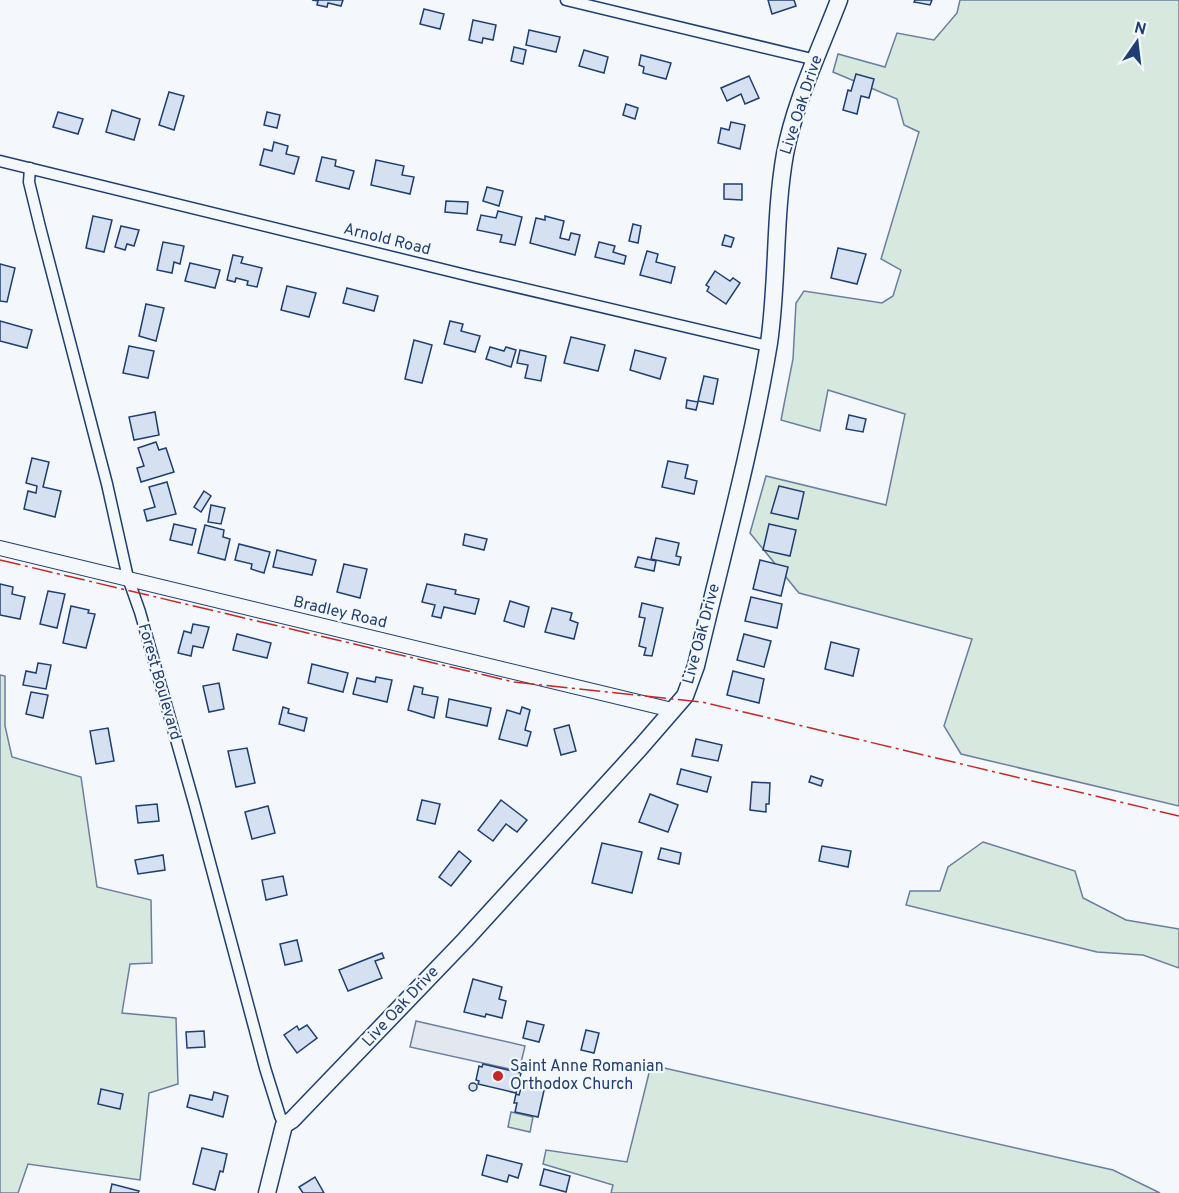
<svg xmlns="http://www.w3.org/2000/svg" width="1179" height="1193" font-family="Overpass,sans-serif">
<style>
.green{fill:#d7e8df;stroke:#687fa3;stroke-width:1.5}
.parking{fill:#e3e8f0;stroke:#687fa3;stroke-width:1.5}
.building{fill:#d5e0f0;stroke:#1d3f73;stroke-width:1.5}
.lines{fill:none;stroke-linecap:round;stroke-linejoin:round}
.minor-casing{stroke:#1d3f73;stroke-width:13}
.tertiary-casing{stroke:#1d3f73;stroke-width:16}
.secondary-casing{stroke:#1d3f73;stroke-width:19}
.minor{stroke:#f4f7fb;stroke-width:10}
.tertiary{stroke:#f4f7fb;stroke-width:14}
.secondary{stroke:#f4f7fb;stroke-width:16}
.power{stroke:#c62828;stroke-width:1.5;stroke-dasharray:21 4.5 3 4.5;stroke-linecap:butt}
.poi-dot{fill:#c62828;stroke:#f4f7fb;stroke-width:2}
.labels{text-anchor:middle;dominant-baseline:central;stroke-width:4.5;stroke-linejoin:round;paint-order:stroke}
.street-label{font-size:16px;fill:#1d3f73;stroke:#f4f7fb}
.poi-label{font-size:16px;fill:#1d3f73;stroke:#f4f7fb;text-anchor:start}
</style>
<rect width="100%" height="100%" fill="#f4f7fb"/>
<g class="green">
<path d="M960,0H1179V806L961,754L944,726L972,639L799,593L750,533L766,476L886,505L905,414L828,390L820,431L781,420L793,359L796,303L804,291L882,303L893,296L901,270L881,259L919,132L904,125L897,99L833,72L838,54L885,67L897,33L934,40L957,13Z"/>
<path d="M0,675L5,676V726L12,757L81,777L97,887L151,900L152,963L130,964L122,1013L176,1018L178,1084L149,1093L140,1180L28,1164L18,1193H0Z"/>
<path d="M983,842L1075,871L1083,898L1126,920L1179,929V968L1143,955L1097,952L906,905L910,891H940L948,867Z"/>
<path d="M651,1065L1113,1170L1160,1193H611L613,1185L543,1164L546,1150L627,1162Z"/>
<path d="M511,1112L533,1117L530,1132L508,1127Z"/>
</g>
<path class="parking" d="M416,1021L525,1046L519,1071L410,1047Z"/>
<g class="building">
<path d="M312,0H343L341,6L328,3L327,7L317,5L318,1Z"/>
<path d="M768,0H794L796,6L772,14Z"/>
<path d="M915,0H932L930,5L914,2Z"/>
<path d="M424,9L444,14L440,29L420,24Z"/>
<path d="M473,20L496,25L493,40L483,38L482,43L469,40Z"/>
<path d="M529,30L560,37L556,52L526,45Z"/>
<path d="M514,47L526,50L523,64L511,61Z"/>
<path d="M584,50L608,57L604,73L579,66Z"/>
<path d="M641,55L671,63L666,79L643,73L644,67L639,65Z"/>
<path d="M856,74L874,79L869,98L861,96L857,114L843,110L848,90L851,91Z"/>
<path d="M749,76L759,98L745,104L741,94L727,101L721,88Z"/>
<path d="M169,92L184,96L174,130L159,125Z"/>
<path d="M626,104L638,108L635,119L623,115Z"/>
<path d="M112,110L140,119L134,140L106,132Z"/>
<path d="M58,112L83,119L78,134L53,127Z"/>
<path d="M267,112L280,115L277,128L264,125Z"/>
<path d="M731,122L745,125L740,149L718,143L721,128L729,130Z"/>
<path d="M274,142L288,146L286,154L299,157L294,174L260,165L264,149L272,151Z"/>
<path d="M322,157L336,160L335,166L354,171L349,189L316,181Z"/>
<path d="M376,160L404,166L402,175L414,177L410,194L371,185Z"/>
<path d="M724,184H742V200L724,199Z"/>
<path d="M487,187L503,191L499,206L483,201Z"/>
<path d="M446,201L468,202L467,214L445,212Z"/>
<path d="M498,211L522,217L515,245L500,242L502,235L477,230L481,215L496,218Z"/>
<path d="M93,216L112,220L104,252L86,248Z"/>
<path d="M545,216L564,221L560,238L569,240L571,233L580,235L575,255L530,243L536,218L545,220Z"/>
<path d="M633,224L641,226L638,243L629,241Z"/>
<path d="M121,226L139,230L134,246L127,244L125,250L115,247Z"/>
<path d="M725,235L734,238L731,247L722,245Z"/>
<path d="M163,242L184,246L180,264L174,262L172,273L157,270Z"/>
<path d="M599,242L615,246L613,252L626,256L624,264L595,257Z"/>
<path d="M838,248L866,254L857,284L831,278Z"/>
<path d="M647,251L658,254L656,262L675,267L671,283L640,275Z"/>
<path d="M233,255L243,257L241,263L262,268L257,287L247,285L248,281L236,278L235,282L227,280Z"/>
<path d="M190,263L220,270L215,288L185,281Z"/>
<path d="M0,264L15,268L7,302L0,301Z"/>
<path d="M715,271L730,281L733,278L740,283L726,304L707,291L709,287L706,285Z"/>
<path d="M287,286L316,293L309,317L281,310Z"/>
<path d="M347,288L378,296L374,311L343,303Z"/>
<path d="M146,304L164,308L156,341L139,336Z"/>
<path d="M0,321L32,330L27,348L0,341Z"/>
<path d="M450,321L463,324L461,331L480,336L475,352L444,344Z"/>
<path d="M571,337L605,345L598,371L564,363Z"/>
<path d="M414,340L432,345L422,383L405,379Z"/>
<path d="M129,346L154,351L148,378L123,373Z"/>
<path d="M490,347L504,351L506,347L516,350L511,367L486,359Z"/>
<path d="M520,350L546,356L541,381L525,378L528,365L517,363Z"/>
<path d="M635,350L666,358L660,379L630,370Z"/>
<path d="M704,376L718,379L713,404L698,401Z"/>
<path d="M687,400L698,402L696,410L686,408Z"/>
<path d="M155,412L159,435L134,440L129,417Z"/>
<path d="M849,415L866,419L863,432L846,429Z"/>
<path d="M156,442L159,450L166,448L174,472L141,482L137,468L144,466L138,448Z"/>
<path d="M32,458L49,462L43,487L61,491L55,517L24,509L28,491L36,493L37,486L26,483Z"/>
<path d="M668,461L688,465L685,478L697,481L694,494L662,487Z"/>
<path d="M167,482L176,514L147,521L144,510L155,507L149,487Z"/>
<path d="M779,486L804,492L798,519L771,513Z"/>
<path d="M204,491L211,496L201,512L194,507Z"/>
<path d="M211,505L225,508L221,524L208,522Z"/>
<path d="M174,524L196,529L192,545L170,540Z"/>
<path d="M769,524L796,530L790,556L763,550Z"/>
<path d="M205,525L224,530L223,537L230,539L225,560L198,553Z"/>
<path d="M465,534L487,539L484,550L463,545Z"/>
<path d="M656,538L679,543L676,556L681,557L679,565L651,559Z"/>
<path d="M239,544L270,552L264,573L251,569L252,564L235,560Z"/>
<path d="M277,550L316,560L312,575L273,567Z"/>
<path d="M638,557L656,561L654,571L635,567Z"/>
<path d="M760,560L788,567L781,596L753,589Z"/>
<path d="M344,564L367,569L360,598L337,592Z"/>
<path d="M0,584L13,587L12,594L25,597L20,619L0,615Z"/>
<path d="M427,584L456,590L455,594L479,599L475,614L444,607L441,618L432,616L435,605L422,602Z"/>
<path d="M48,591L65,594L57,628L40,624Z"/>
<path d="M751,597L782,604L777,628L745,621Z"/>
<path d="M510,601L529,607L524,627L504,621Z"/>
<path d="M642,603L663,608L652,656L644,655L646,648L639,646L645,618L639,617Z"/>
<path d="M71,606L89,610L88,613L95,614L86,648L63,643Z"/>
<path d="M552,608L572,613L570,620L578,623L574,639L545,632Z"/>
<path d="M193,624L209,627L203,648L193,646L191,656L178,653L184,631L191,633Z"/>
<path d="M237,634L271,643L267,658L233,650Z"/>
<path d="M744,634L771,641L764,667L737,660Z"/>
<path d="M831,642L859,649L853,676L825,669Z"/>
<path d="M38,663L51,665L46,689L23,685L26,671L36,673Z"/>
<path d="M312,664L348,673L343,692L308,683Z"/>
<path d="M733,671L764,679L759,703L727,695Z"/>
<path d="M376,677L392,680L387,702L353,694L357,678L375,682Z"/>
<path d="M219,683L224,709L209,712L203,686Z"/>
<path d="M414,686L423,688L422,694L438,697L434,718L408,710Z"/>
<path d="M31,692L48,695L43,718L26,714Z"/>
<path d="M449,699L491,708L487,726L446,717Z"/>
<path d="M283,707L289,709L288,713L307,718L304,731L279,724Z"/>
<path d="M522,707L530,710L525,730L531,732L527,746L499,739L507,710L520,714Z"/>
<path d="M569,725L576,751L561,755L554,729Z"/>
<path d="M108,728L114,761L96,764L90,731Z"/>
<path d="M696,739L722,745L718,761L692,756Z"/>
<path d="M247,748L255,783L236,787L228,751Z"/>
<path d="M681,769L711,777L707,792L677,784Z"/>
<path d="M811,776L823,780L821,786L809,782Z"/>
<path d="M752,782L770,783L769,804H766V812L750,810Z"/>
<path d="M650,794L678,805L668,832L639,822Z"/>
<path d="M422,800L440,804L435,824L417,820Z"/>
<path d="M501,800L527,820L517,832L506,824L493,841L478,830Z"/>
<path d="M157,804L159,821L138,823L136,806Z"/>
<path d="M268,806L275,833L252,839L245,812Z"/>
<path d="M602,843L642,852L632,893L592,883Z"/>
<path d="M822,846L851,851L848,867L819,861Z"/>
<path d="M661,848L681,853L679,864L658,859Z"/>
<path d="M459,851L471,861L451,886L439,877Z"/>
<path d="M163,855L165,870L138,874L135,860Z"/>
<path d="M283,876L287,895L266,900L262,880Z"/>
<path d="M297,940L302,961L285,965L280,944Z"/>
<path d="M382,953L384,958L375,961L382,978L348,991L339,970Z"/>
<path d="M473,979L502,987L499,999L506,1001L502,1018L486,1014L485,1017L464,1012Z"/>
<path d="M527,1021L544,1025L539,1042L523,1038Z"/>
<path d="M307,1025L317,1038L297,1053L284,1035L297,1026L299,1030Z"/>
<path d="M586,1030L599,1033L594,1053L581,1050Z"/>
<path d="M204,1031L205,1047L187,1048L186,1032Z"/>
<path d="M483,1064L521,1073L516,1093L478,1084L479,1081L476,1080L479,1066L482,1067Z"/>
<path d="M523,1081L545,1086L538,1117L515,1112L517,1103H514L516,1094L519,1095Z"/>
<circle cx="473" cy="1087" r="4"/>
<path d="M101,1089L123,1094L120,1109L98,1104Z"/>
<path d="M214,1092L228,1096L223,1117L187,1107L190,1095L212,1100Z"/>
<path d="M202,1148L227,1154L223,1172L220,1171L215,1190L193,1184Z"/>
<path d="M487,1155L522,1164L518,1178L509,1175L507,1182L482,1175Z"/>
<path d="M544,1169L570,1176L566,1192L540,1185Z"/>
<path d="M315,1177L324,1193H303L299,1187Z"/>
<path d="M112,1184L139,1191L138,1193H110Z"/>
</g>
<g class="lines">
<defs>
<g id="minor">
<path d="M566,0L816,60"/>
<path d="M0,161L474,277L768,346"/>
<path d="M30,168L29,182L40,227L107,484L128,578L140,612L194,803L265,1068L280,1116L284,1125"/>
</g>
<path id="tertiary" d="M0,548L672,710"/>
<path id="secondary" d="M267,1193L284,1125L292,1120L465,940L639,749L685,696L696,666C721,559 751,452 769,343C778,281 774,216 785,154C795,101 820,50 839,0"/>
</defs>
<use href="#minor" class="minor-casing"/>
<use href="#tertiary" class="tertiary-casing"/>
<use href="#secondary" class="secondary-casing"/>
<use href="#minor" class="minor"/>
<use href="#tertiary" class="tertiary"/>
<use href="#secondary" class="secondary"/>
<path class="power" d="M0,560L514,682L702,702L1179,816"/>
</g>
<circle class="poi-dot" cx="498" cy="1076" r="6"/>
<g class="labels">
<g class="street-label">
<text transform="translate(802 105) rotate(-72)">Live Oak Drive</text>
<text transform="translate(387 240) rotate(14)">Arnold Road</text>
<text transform="translate(340 613) rotate(13)">Bradley Road</text>
<text transform="translate(702 634) rotate(-75)">Live Oak Drive</text>
<text transform="translate(159 682) rotate(74)">Forest Boulevard</text>
<text transform="translate(401 1007) rotate(-47)">Live Oak Drive</text>
</g>
<g class="poi-label">
<text x="510" y="1067">Saint Anne Romanian<tspan x="510" dy="18">Orthodox Church</tspan></text>
</g>
</g>
<g transform="translate(1137 42) rotate(14)" stroke="#f4f7fb" stroke-width="4.5" paint-order="stroke">
<path d="M0-4.5L10 22L0 15L-10 22Z" fill="#1d3f73"/>
<text y="-9" font-size="16" font-weight="bold" text-anchor="middle" fill="#1d3f73">N</text>
</g>
</svg>
